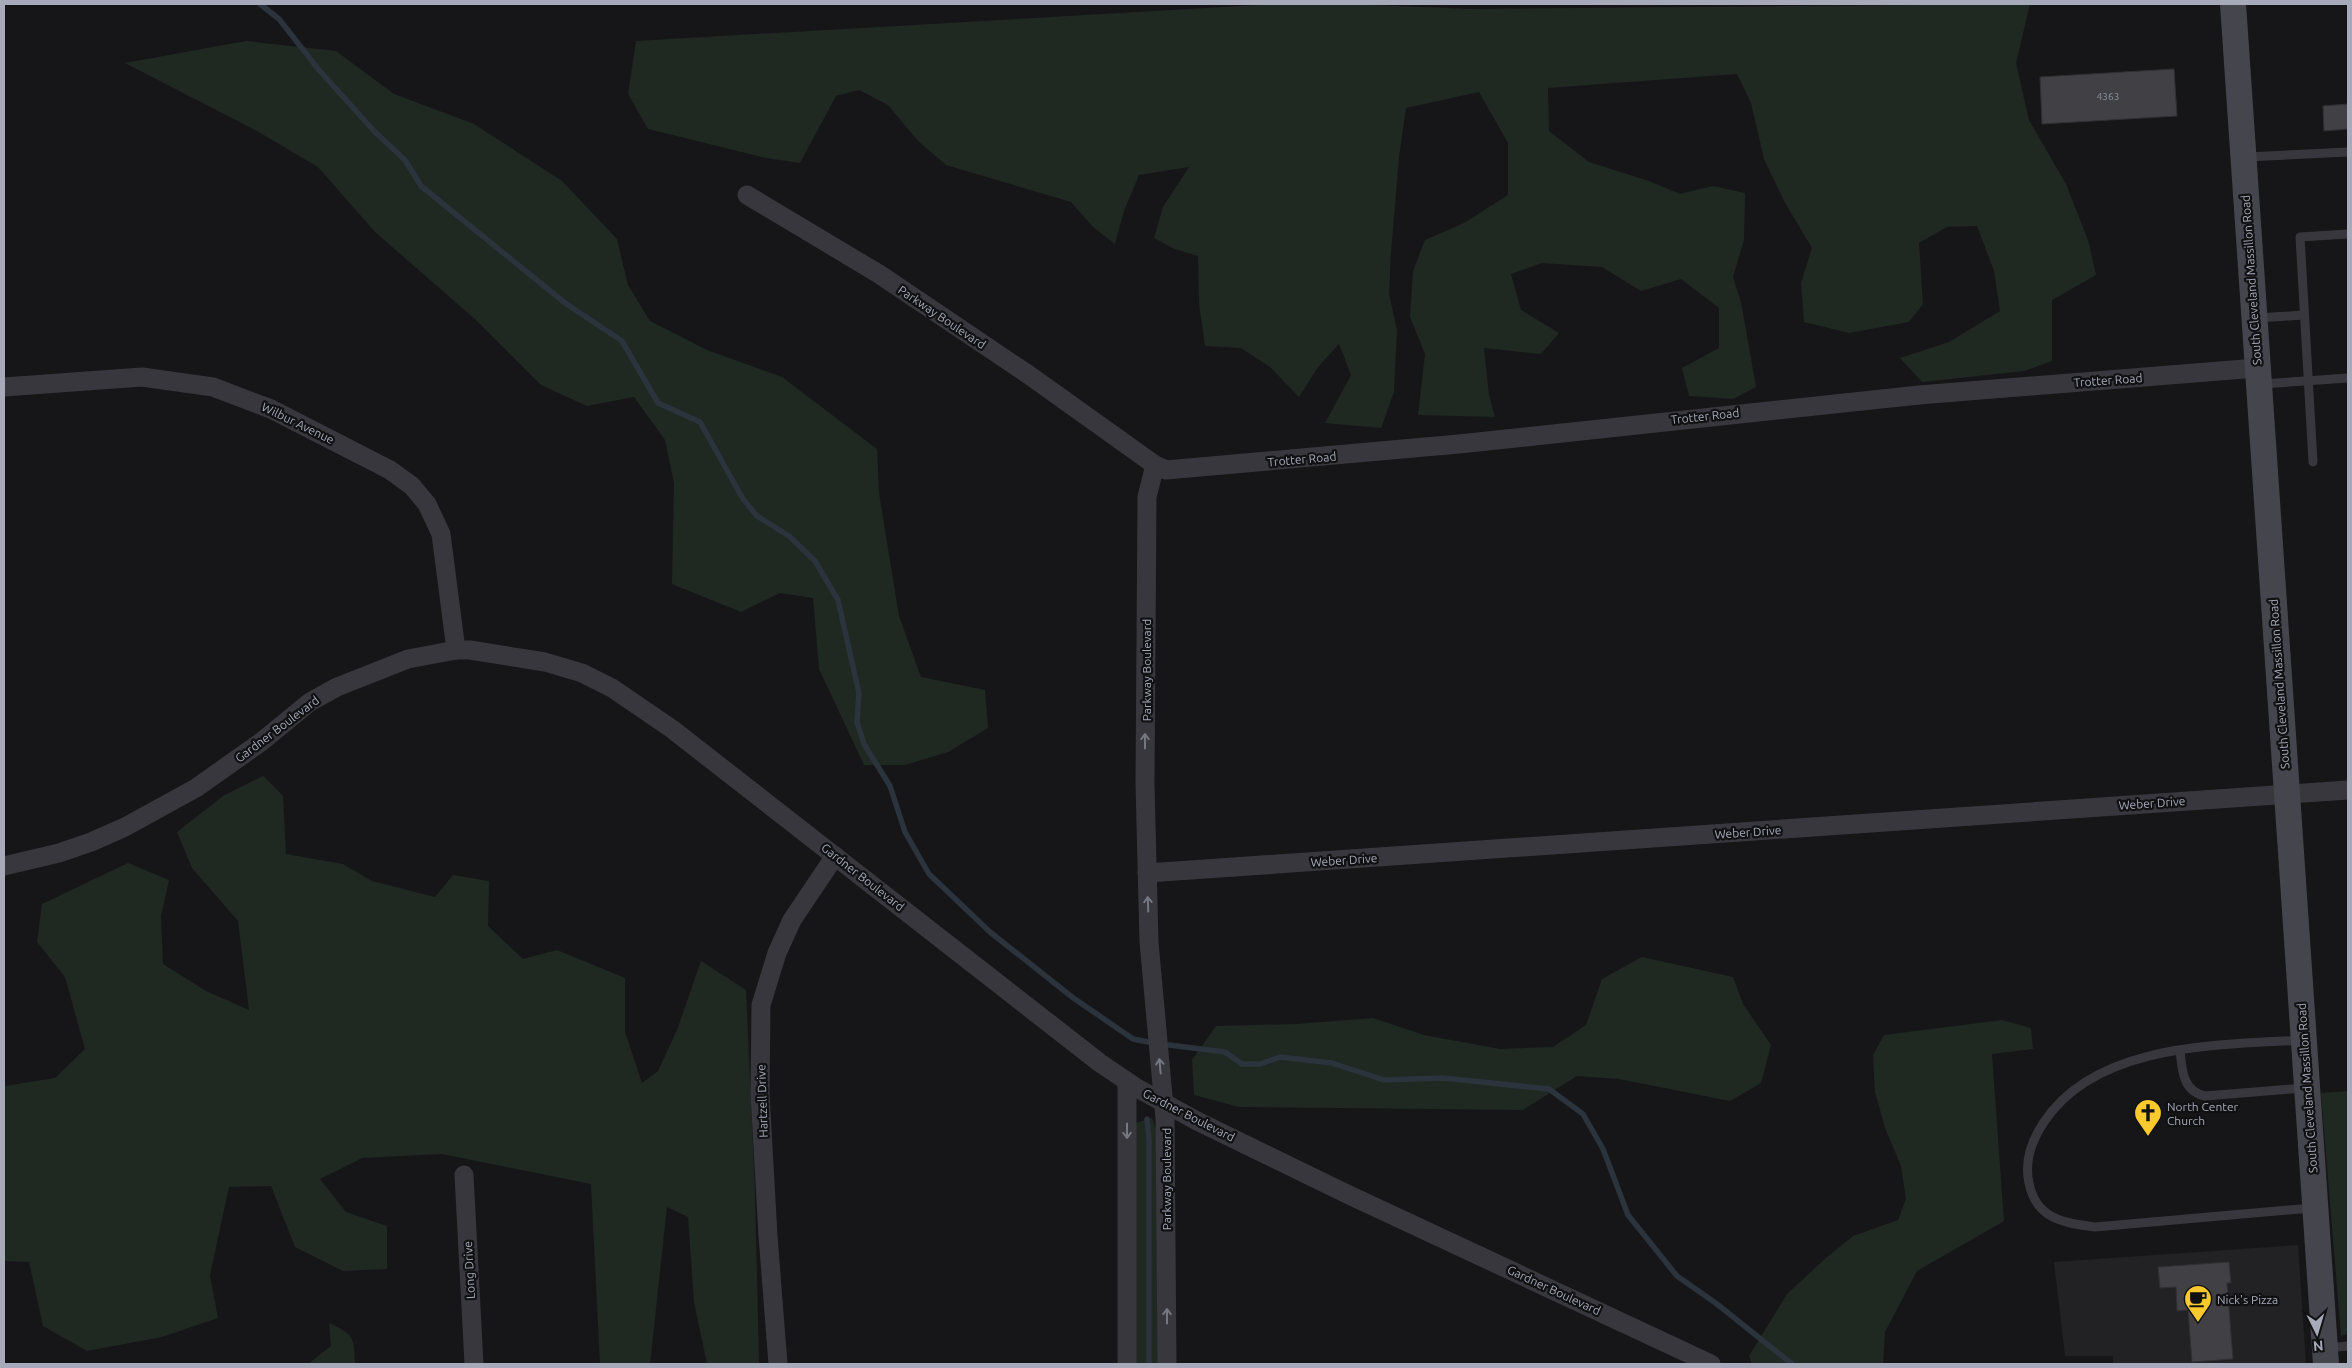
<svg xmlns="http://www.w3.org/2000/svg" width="2352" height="1368" font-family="Ubuntu,sans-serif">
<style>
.built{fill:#222225}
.green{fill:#202822}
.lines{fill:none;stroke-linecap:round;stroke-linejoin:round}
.stream{stroke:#2b333d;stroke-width:5.5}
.building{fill:#404045;stroke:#303034}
.lane{stroke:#37373d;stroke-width:9}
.street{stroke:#37373d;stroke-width:19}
.secondary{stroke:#45464d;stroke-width:26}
.oneway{stroke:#757781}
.labels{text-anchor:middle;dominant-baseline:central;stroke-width:4.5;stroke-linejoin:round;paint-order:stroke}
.number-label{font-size:10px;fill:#8d909c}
.street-label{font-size:12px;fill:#a7abb9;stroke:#111113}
.poi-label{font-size:12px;fill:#a7abb9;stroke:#111113;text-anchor:start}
</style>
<rect width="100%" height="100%" fill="#161618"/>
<path class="built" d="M2298,1245L2306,1364H2113V1356H2065L2054,1262Z"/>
<g class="green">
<path d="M1275,4H1349L1470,9L2030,4L2016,63L2029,120L2066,184L2088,240L2096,275L2052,300V361L2024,371L1922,382L1900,358L1949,342L2000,311L1994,271L1977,226L1947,227L1919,243L1923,304L1909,322L1849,333L1804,322L1801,283L1812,248L1784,201L1764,159L1751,103L1737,74L1548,88L1549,131L1589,162L1649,181L1680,194L1713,186L1745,193L1744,240L1733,277L1741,302L1756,387L1733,399L1689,396L1682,368L1719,348V308L1681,279L1641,291L1602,267L1542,263L1511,274L1521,310L1559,333L1541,354L1484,348L1489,395L1495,417L1418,415L1425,354L1410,317L1413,271L1425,240L1464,223L1508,195V143L1479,92L1406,108L1399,157L1391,253L1389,294L1397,330L1394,392L1381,428L1325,423L1351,375L1339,344L1318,367L1299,397L1270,367L1241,348L1205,346L1199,303L1198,256L1175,249L1154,238L1163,207L1189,167L1139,175L1124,211L1115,244L1093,227L1071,202L946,165L918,141L888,105L859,90L836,96L800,163L766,158L648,129L628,94L636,41Z"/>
<path d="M246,41L336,51L394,94L474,124L562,181L617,239L628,285L650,321L707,350L782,377L877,449L879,493L899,616L921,677L985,690L988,728L948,752L905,765H864L819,669L813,598L780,593L741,612L672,584L674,483L665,440L634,397L587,406L541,385L476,320L375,232L318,167L257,131L125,63Z"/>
<path d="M263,776L283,796L286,854L343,864L372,881L435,897L453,875L489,881L488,926L523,959L557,950L625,978V1032L642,1083L658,1071L677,1030L701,961L746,990L755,1192L759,1364H707L694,1302L688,1217L667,1207L650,1364H600L591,1184L442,1154L362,1158L320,1179L346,1212L387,1226V1269L343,1271L295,1247L271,1186L229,1187L210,1275L218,1318L162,1337L87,1351L43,1326L29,1262L4,1261V1086L55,1078L85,1049L65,977L37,942L42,904L128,863L169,880L161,916L163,964L206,991L249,1010L238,921L192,868L177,832L223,796Z"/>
<path d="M1642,957L1733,977L1743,1004L1771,1045L1761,1083L1730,1101L1619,1079L1577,1076L1523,1110L1239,1107L1194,1095L1192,1060L1216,1026L1297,1024L1373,1018L1424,1035L1500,1049L1553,1047L1586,1025L1602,979Z"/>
<path d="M2002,1020L2031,1028L2033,1049L1992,1054L2004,1221L1917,1271L1885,1332L1883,1364H1752L1749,1356L1787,1294L1827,1257L1853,1236L1898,1220L1906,1199L1901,1166L1885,1128L1875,1092L1873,1055L1884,1035Z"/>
<path d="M2348,1091V1334L2341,1336L2321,1093Z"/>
<path d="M1152,1118L1158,1135L1162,1364H1135L1136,1123Z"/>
<path d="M329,1323C354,1335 354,1336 355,1364H308L331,1346Z"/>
</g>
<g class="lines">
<g class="stream">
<path d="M260,4L279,19L319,70L375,132L405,160L421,186L565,303L622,341L658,403L700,422L743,499L757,516L789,536L815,561L838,600L859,693L857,722L864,744L890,786L905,832L929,874L990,932L1072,997L1133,1039L1148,1042"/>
<path d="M1169,1045L1225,1052L1242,1064H1260L1280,1057L1332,1063L1384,1080L1443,1078L1549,1089L1583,1114L1603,1149L1628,1215L1677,1276L1717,1304L1792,1364"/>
<path d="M1147,1119L1149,1140V1364"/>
</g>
</g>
<g class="building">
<path d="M2174,69L2177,116L2042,124L2040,77Z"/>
<path d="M2348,104V129L2324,131L2323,106Z"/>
<path d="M2229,1262L2231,1283H2227L2233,1359L2192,1362L2188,1310L2177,1311L2176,1287L2160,1288L2158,1267Z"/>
</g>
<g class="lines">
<g class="lane">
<path d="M2246,157L2348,152"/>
<path d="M2257,318L2304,315"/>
<path d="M2261,384L2348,378"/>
<path d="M2313,462L2300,237L2348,234"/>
<path d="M2303,1040C2218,1045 2096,1043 2044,1122C2032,1140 2024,1161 2029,1183C2036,1219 2064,1223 2095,1227L2312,1208"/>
<path d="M2180,1050C2182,1069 2182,1091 2205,1096L2304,1088"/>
<path d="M2326,1348L2348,1346"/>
</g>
<g class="street">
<path d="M747,195L879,274L1029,375L1155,465L1166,470L1459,444L1919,395L2257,368"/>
<path d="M4,387L142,377L213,387L271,409L390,470L412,486L427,504L441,534L456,650"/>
<path d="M1155,465L1147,497L1145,784L1149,942L1165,1118L1167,1364"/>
<path d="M4,866L59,853L91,842L125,827L196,788L261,742L310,702L337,687L408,659L456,650H470L545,662L582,673L612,688L672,729L1100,1063L1137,1088L1197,1121L1347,1194L1711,1364"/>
<path d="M1147,873L2348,790"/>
<path d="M464,1175L474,1364"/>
<path d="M778,1364L768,1236L760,1093L761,1005L777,953L792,920L835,856"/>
<path d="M1127,1364V1082"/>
</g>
<path class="secondary" d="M2233,4L2326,1364"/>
</g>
<defs><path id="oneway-shaft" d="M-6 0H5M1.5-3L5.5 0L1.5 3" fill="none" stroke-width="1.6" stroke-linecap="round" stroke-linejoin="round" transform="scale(1.25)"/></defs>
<g class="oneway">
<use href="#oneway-shaft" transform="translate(1145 741) rotate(-90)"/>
<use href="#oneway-shaft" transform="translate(1148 904) rotate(-92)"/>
<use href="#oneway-shaft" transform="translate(1160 1066) rotate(-95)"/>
<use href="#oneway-shaft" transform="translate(1127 1131) rotate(90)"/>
<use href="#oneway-shaft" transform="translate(1167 1316) rotate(-90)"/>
</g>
<defs>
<symbol id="church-pin" viewBox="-11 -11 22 30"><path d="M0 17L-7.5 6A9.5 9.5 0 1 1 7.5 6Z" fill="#f9c92d" stroke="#111113"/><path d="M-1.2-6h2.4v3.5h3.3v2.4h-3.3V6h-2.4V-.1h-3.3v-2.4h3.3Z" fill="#111"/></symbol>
<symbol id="cafe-pin" viewBox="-11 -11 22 30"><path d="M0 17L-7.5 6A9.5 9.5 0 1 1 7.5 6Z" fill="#f9c92d" stroke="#111113"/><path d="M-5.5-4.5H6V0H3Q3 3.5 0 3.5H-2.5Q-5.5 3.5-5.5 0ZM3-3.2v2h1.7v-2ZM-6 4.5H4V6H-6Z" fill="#111"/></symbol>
</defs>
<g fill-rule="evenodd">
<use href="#church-pin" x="2132" y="1097" width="32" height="43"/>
<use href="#cafe-pin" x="2182" y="1283" width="32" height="43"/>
</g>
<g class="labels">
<g class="number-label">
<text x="2108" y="96">4363</text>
</g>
<g class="street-label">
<text transform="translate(2251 280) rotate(-94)">South Cleveland Massillon Road</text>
<text transform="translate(942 317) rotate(34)">Parkway Boulevard</text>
<text transform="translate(2108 380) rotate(-4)">Trotter Road</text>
<text transform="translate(1705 416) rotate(-6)">Trotter Road</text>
<text transform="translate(298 423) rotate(26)">Wilbur Avenue</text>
<text transform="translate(1302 459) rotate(-5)">Trotter Road</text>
<text transform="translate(1146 670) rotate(-90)">Parkway Boulevard</text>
<text transform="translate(2279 684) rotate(-94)">South Cleveland Massillon Road</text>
<text transform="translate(277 729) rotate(-37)">Gardner Boulevard</text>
<text transform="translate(2152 803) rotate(-4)">Weber Drive</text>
<text transform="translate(1748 832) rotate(-4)">Weber Drive</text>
<text transform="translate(1344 860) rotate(-4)">Weber Drive</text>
<text transform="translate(863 877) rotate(38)">Gardner Boulevard</text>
<text transform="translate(2307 1088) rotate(-94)">South Cleveland Massillon Road</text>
<text transform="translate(762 1101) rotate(-92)">Hartzell Drive</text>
<text transform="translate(1189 1115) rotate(27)">Gardner Boulevard</text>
<text transform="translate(1166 1179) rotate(-90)">Parkway Boulevard</text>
<text transform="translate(469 1270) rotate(-93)">Long Drive</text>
<text transform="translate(1554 1290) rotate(25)">Gardner Boulevard</text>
</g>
<g class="poi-label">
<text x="2167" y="1106">North Center<tspan x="2167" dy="14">Church</tspan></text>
<text x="2217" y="1299">Nick's Pizza</text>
</g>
</g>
<rect width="2352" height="1368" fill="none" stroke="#a7abb9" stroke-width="10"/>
<g transform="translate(2317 1333) rotate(175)" stroke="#111113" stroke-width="4" paint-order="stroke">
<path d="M0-4L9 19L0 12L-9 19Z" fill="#a7abb9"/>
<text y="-8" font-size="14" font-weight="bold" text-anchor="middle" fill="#a7abb9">N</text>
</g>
</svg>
